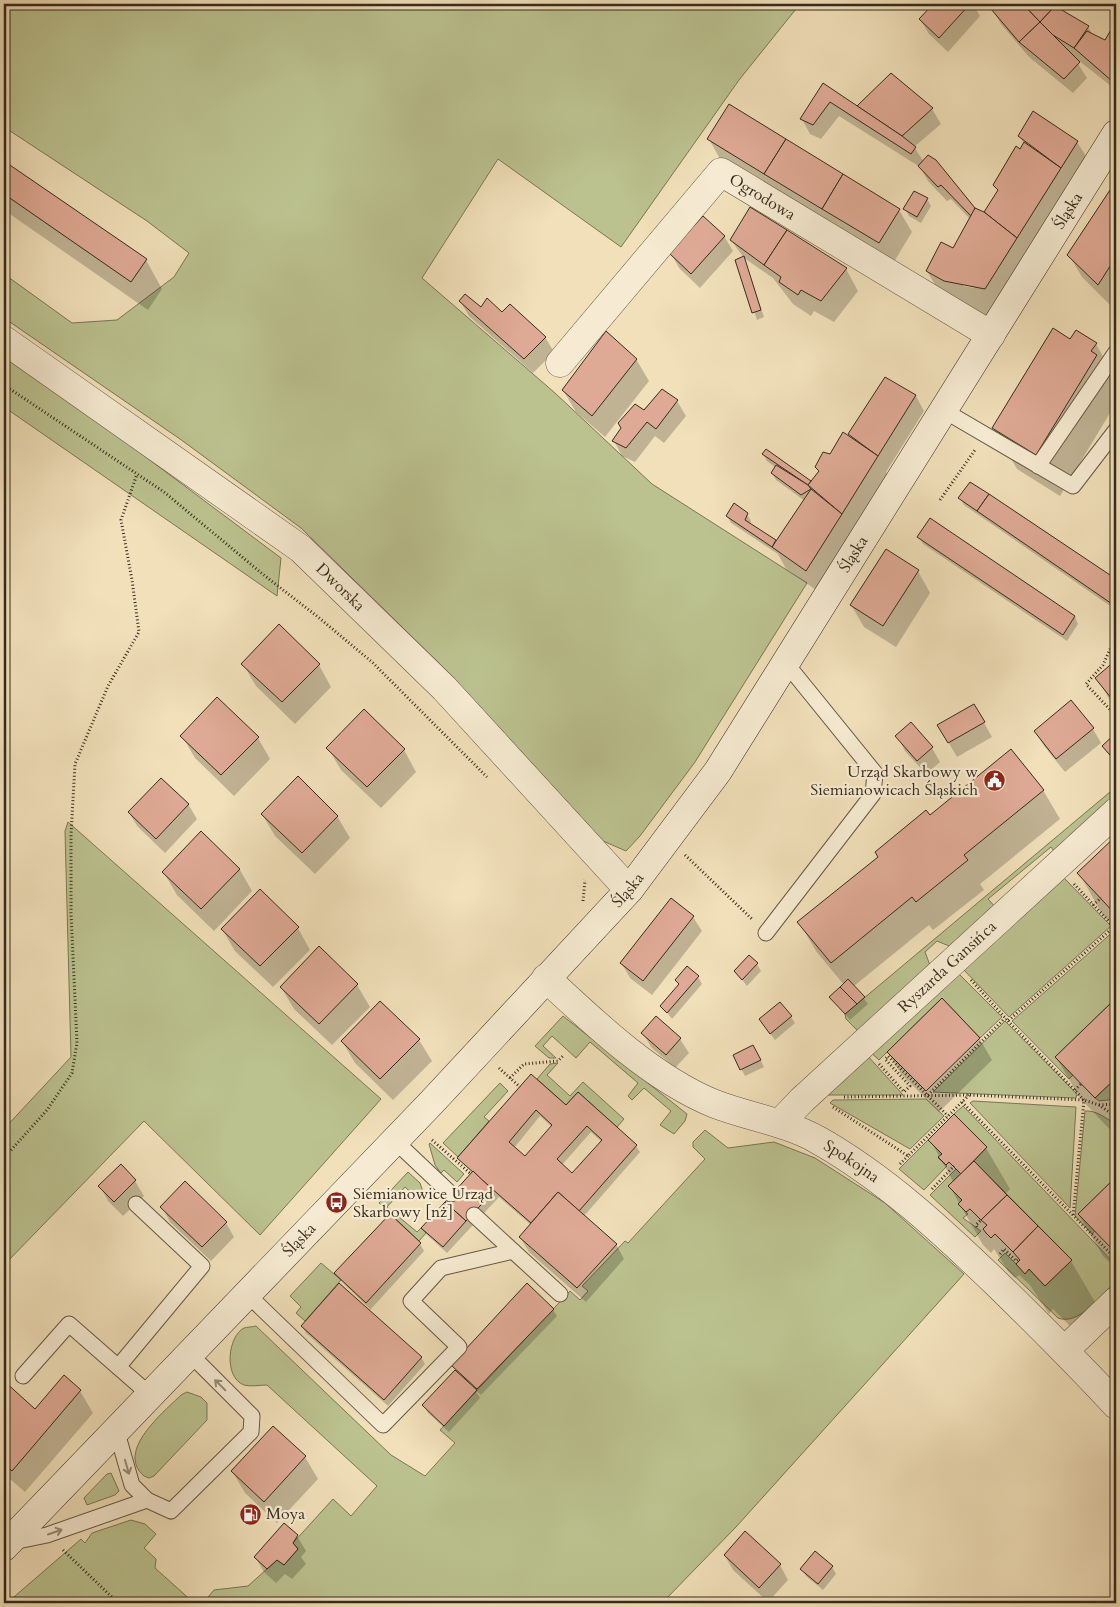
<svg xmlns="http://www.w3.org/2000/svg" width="1120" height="1607" font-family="Cardo,serif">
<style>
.green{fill:#bbc28f;stroke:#797656}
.shadow{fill:#0003;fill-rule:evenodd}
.building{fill:#dfaa95;stroke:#372b1d;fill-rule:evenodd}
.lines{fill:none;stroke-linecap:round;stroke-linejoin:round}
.lane-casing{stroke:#665844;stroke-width:17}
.street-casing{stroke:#665844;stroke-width:29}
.secondary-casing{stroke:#372b1d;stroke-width:29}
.path{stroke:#372b1d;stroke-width:3;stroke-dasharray:1 2.5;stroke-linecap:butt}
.lane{stroke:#f6ebd2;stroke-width:15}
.street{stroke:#f6ebd2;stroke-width:28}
.secondary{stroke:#f6ebd2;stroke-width:28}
.oneway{stroke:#968b78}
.labels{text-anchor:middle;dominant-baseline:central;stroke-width:4.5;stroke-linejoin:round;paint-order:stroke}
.street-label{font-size:16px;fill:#372b1d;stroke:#f6ebd2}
.poi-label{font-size:16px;fill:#372b1d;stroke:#f6ebd2;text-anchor:start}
</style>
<rect width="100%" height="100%" fill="#f1e0ba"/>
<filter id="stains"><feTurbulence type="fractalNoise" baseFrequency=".004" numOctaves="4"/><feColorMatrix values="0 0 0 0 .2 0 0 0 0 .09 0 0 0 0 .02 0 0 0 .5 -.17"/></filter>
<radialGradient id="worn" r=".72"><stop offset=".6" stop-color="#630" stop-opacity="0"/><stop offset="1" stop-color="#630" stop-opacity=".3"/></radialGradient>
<g class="green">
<path d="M4,4H800L739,80L621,247L498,159L422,278L555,393L652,484L807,583L695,762L640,836L626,851L603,841L450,674L301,528L180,439L4,318V274L72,323L117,320L174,277L189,253L147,221L4,127Z"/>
<path d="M4,351L281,558L277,596L4,407Z"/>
<path d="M1116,787V803L1057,855L1051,847L988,899L997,909L954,948L937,941L925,952L931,968L859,1032L846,1019L845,1014Z"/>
<path d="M68,822L381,1099L260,1235L144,1121L4,1265V1129L71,1057L65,831Z"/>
<path d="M1063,877L1111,926L1009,1017L963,969Z"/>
<path d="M1115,930L1116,1009L1111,1003L1055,1057L1073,1075L1069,1079L1012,1021Z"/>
<path d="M957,972L1002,1017L980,1038L942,998L879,1060L869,1051Z"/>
<path d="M563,1016L687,1114L685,1121L674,1134L660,1125L671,1111L644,1088L632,1100L628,1096L638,1083L590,1042L576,1058L552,1036L543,1046L556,1058H549L535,1046Z"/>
<path d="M1005,1021L1077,1094L1076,1098L933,1092Z"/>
<path d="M866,1054L903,1095H828V1093Z"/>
<path d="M558,1063L547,1075L570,1096L583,1082L624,1119L617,1127L578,1092L566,1105L537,1079L550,1064Z"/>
<path d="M1116,1078V1099L1099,1101L1095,1098Z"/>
<path d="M500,1083L508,1091L484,1117L489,1121L458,1157L443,1143Z"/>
<path d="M926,1099L944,1116L910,1149L830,1103L833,1100Z"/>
<path d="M973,1101L1076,1107L1070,1208L970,1103Z"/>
<path d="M963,1106L1116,1265V1281C1101,1295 1079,1326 1058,1318L998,1260L1005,1253L1025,1273L1029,1269L1045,1286L1072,1260L974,1161L987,1147L954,1114Z"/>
<path d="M1085,1111C1096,1110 1108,1119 1116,1125V1177L1078,1214L1095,1231L1092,1234L1075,1216Z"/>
<path d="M705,1130L728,1148L774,1142L815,1158L885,1203L964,1274L736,1527L662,1603H203L214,1590L248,1586L277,1560L284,1565L298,1549L293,1543L333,1499L351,1516L377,1486L267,1385C260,1385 250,1387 244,1385C223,1377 228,1336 244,1328C247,1327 253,1327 256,1326L391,1455L425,1476L455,1443L440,1430L570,1291L580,1300L588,1291L582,1286L625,1241L628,1243L705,1159L693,1147V1142Z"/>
<path d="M928,1140L942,1154L938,1158L947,1166L924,1190L899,1169Z"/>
<path d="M430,1143L464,1174L457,1182L444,1170L441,1173L435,1165L429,1144Z"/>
<path d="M956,1169L961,1174L948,1186L962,1200L958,1204L968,1214L963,1218L981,1231L975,1237L930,1195Z"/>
<path d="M408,1172L420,1183L424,1195L419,1200L405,1187L387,1207L417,1232L421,1228L426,1233L419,1241L379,1203Z"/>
<path d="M321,1263L341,1280L305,1321L296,1313L301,1307L290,1296Z"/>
<path d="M187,1392L201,1397L207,1403V1420L154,1476L149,1478L144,1476C115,1451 164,1412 181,1395Z"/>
<path d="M111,1473L119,1491L115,1495L87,1505L84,1498L107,1474Z"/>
<path d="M131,1520L145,1524L156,1534L144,1548L156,1559L155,1568L194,1603H7L81,1539L85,1543L92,1533Z"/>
</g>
<g class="shadow">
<path d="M934,4H973L980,16L948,52L929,34L920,19Z"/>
<path d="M999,4H1046L1052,10L1088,27L1093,35L1105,42L1116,23V90L1073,56L1087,78L1073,93L1029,57L1001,24L992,9Z"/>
<path d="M891,74L932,109L941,124L914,147L924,162L974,209L984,214L998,191L995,185L1024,144L1020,136L1077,142L1086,156L1069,184L1084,210L1008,329L951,312L927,271L954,250L970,219L951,199L947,201L928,181L920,167L839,116L821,139L810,134L802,119L823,85L857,108ZM963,284L969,285L975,288L963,286Z"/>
<path d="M709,139L899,210L912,232L892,265L721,161Z"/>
<path d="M4,163L146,260L162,289L148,310L4,210Z"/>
<path d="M1116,182V298L1111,306L1082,277L1069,255Z"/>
<path d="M927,199L931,206L921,223L909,216L905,209Z"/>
<path d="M724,236L733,251L700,288L679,268L671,253Z"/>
<path d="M731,240L846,269L858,291L834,322L814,311L811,316L793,304L773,278L744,258L764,317L757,320L737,260L744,258Z"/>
<path d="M460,301L545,337L554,352L533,373L469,316Z"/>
<path d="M1071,340L1096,344L1116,379V403L1060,496L1017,469L993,428Z"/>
<path d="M636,359L649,381L605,437L576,412L563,390Z"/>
<path d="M885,379L916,396L924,411L886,472L890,479L819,592L786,569L778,554L731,523L727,516L747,514L751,521L750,524L776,543L805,501L776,480L772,473L776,468L767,461L763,454L766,450L811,483L819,472L817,467L853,440L850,434Z"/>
<path d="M662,390L677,401L686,416L664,443L655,436L635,462L622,456L614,441Z"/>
<path d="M971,483L1116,581V610L964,505L960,498Z"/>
<path d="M930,520L1075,617L1078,624L1067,641L923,544L919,537Z"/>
<path d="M918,571L930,593L896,647L864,627L851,605Z"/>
<path d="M1116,662V711L1097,678Z"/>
<path d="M243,664L319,665L331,687L295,724L256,686Z"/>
<path d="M974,705L992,737L957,757L939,726Z"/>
<path d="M1093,729L1101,743L1065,772L1044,746L1035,731Z"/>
<path d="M182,736L258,738L270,759L234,796L195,758Z"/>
<path d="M897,736L932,748L940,762L926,774L905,751Z"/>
<path d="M328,748L404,750L416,772L381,808L341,770Z"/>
<path d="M1043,790L1060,819L980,884L984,890L933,930L929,925L854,986L868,1004L850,1020L831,997L844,985L816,951L799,922L929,816Z"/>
<path d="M188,804L197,819L165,853L138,827L129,813Z"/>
<path d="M262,814L337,816L350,838L315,874L275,836Z"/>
<path d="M201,833L240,870L252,891L214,931L177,895L164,873Z"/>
<path d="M1116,838V929L1102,914L1079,873Z"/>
<path d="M672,900L693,917L702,931L652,995L630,978L622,964Z"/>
<path d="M298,928L310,950L273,987L235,951L222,929Z"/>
<path d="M757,964L761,971L747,986L735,971Z"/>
<path d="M698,977L702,984L672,1019L662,1006L680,986L676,980Z"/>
<path d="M357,985L370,1007L332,1045L294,1009L281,987Z"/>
<path d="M1111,1005L1116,1010V1136L1080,1098L1056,1057Z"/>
<path d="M791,1017L795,1023L775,1040L760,1020Z"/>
<path d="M643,1033L680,1039L689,1053L675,1068L651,1047Z"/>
<path d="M979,1038L992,1060L939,1112L901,1074L888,1052Z"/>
<path d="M419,1040L432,1061L393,1100L355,1063L342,1041Z"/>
<path d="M757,1053L764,1067L745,1076L734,1055Z"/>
<path d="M531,1076L566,1107L636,1146L640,1152L584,1216L616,1244L624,1259L586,1302L529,1252L520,1237L531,1225L499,1197L447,1253L427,1235L423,1228L473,1173L459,1158ZM540,1116L552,1127L525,1158L514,1148ZM591,1132L602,1142L573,1175L562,1165Z"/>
<path d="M954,1116L986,1148L1010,1189L1005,1194L1071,1261L1095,1302L1070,1326L1053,1309L1049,1314L1030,1285L1019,1275L1015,1278L1008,1271L994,1249L991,1253L983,1245L950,1187L954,1183L930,1140Z"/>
<path d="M121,1166L135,1181L144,1196L123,1216L108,1201L100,1186Z"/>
<path d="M1116,1179V1269L1103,1256L1079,1215Z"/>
<path d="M162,1207L226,1223L234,1237L211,1261L170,1222Z"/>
<path d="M390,1216L420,1244L424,1251L369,1311L421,1357L425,1364L388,1406L306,1333L302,1326L370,1309L340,1280L336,1274Z"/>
<path d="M553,1310L557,1316L481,1395L475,1390L480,1398L449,1432L428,1413L424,1406L456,1371L452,1365Z"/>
<path d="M4,1382L35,1411L80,1391L93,1413L25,1492L4,1474Z"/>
<path d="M273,1427L305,1457L318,1479L277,1523L245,1493L232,1471Z"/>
<path d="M284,1525L297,1536L306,1551L301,1557L306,1564L292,1579L285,1574L276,1583L264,1572L255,1557Z"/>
<path d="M725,1556L780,1565L788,1580L768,1602L733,1570Z"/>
<path d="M832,1567L836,1574L823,1590L806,1576L802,1569Z"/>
</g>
<g class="building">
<path d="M933,4H970L939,38L919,19Z"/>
<path d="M997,4H1023L1040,22L1019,42L991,9Z"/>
<path d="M1023,4H1047L1052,9L1040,22Z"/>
<path d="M1055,6L1089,26L1074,48L1053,35L1040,22Z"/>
<path d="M1040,22L1080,62L1064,79L1019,42Z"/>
<path d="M1115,23L1116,74L1112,81L1074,48L1087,31L1105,40Z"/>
<path d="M891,73L933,108L902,136L857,106Z"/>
<path d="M823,83L902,136L916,147L911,154L830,102L813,125L800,119Z"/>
<path d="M729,104L786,139L764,174L707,139Z"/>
<path d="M1033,111L1078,141L1061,168L1018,136Z"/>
<path d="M786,139L843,174L822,209L764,174Z"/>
<path d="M1024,142L1061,168L1017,238L984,212L998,190L993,185L1016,146L1020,149Z"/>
<path d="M928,155L936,160L975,208L972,217L941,185L938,187L918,166Z"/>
<path d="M4,161L147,259L131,282L4,194Z"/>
<path d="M843,174L900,209L879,243L822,209Z"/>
<path d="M1110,190L1116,195V257L1098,285L1067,255Z"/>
<path d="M914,191L928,198L917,217L903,209Z"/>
<path d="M750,207L787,230L764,265L730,240Z"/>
<path d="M975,208L984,212L1017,238L985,289L944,281L926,271L941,242L953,248Z"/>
<path d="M703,216L725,236L691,274L669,253Z"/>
<path d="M787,230L847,268L821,301L801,290L798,295L779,282L781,277L764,265Z"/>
<path d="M744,256L761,310L752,313L735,260Z"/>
<path d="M465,294L481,307L487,298L502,312L510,304L546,337L524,359L459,301Z"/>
<path d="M1053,328L1070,339L1076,330L1097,343L1091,351L1097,355L1036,455L992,428Z"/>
<path d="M606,331L637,359L592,416L562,390Z"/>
<path d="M885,377L916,395L878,456L848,434Z"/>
<path d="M662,389L678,400L656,429L647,422L626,448L612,441L621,428L618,423L635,404L644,410Z"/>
<path d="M843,432L878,456L842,514L808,485L819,471L815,467L823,452L830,454Z"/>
<path d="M766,449L811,481L808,485L762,454Z"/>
<path d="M776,465L808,485L811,489L801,495L771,473Z"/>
<path d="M970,482L989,494L977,511L958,498Z"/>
<path d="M811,489L842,514L806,571L772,547Z"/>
<path d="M989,494L1116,579L1115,606L977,511Z"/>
<path d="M734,503L748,513L745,520L776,540L772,547L726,516Z"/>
<path d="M930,518L1075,616L1063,635L917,537Z"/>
<path d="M886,549L919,570L883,626L850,605Z"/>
<path d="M279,624L320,664L282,702L241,664Z"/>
<path d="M1116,660V704L1095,678Z"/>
<path d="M217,697L259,737L221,775L180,736Z"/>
<path d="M1071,700L1094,728L1056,759L1034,731Z"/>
<path d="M974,704L985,722L948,743L937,725Z"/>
<path d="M364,709L405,749L367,787L326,748Z"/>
<path d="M911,722L933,747L917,761L895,736Z"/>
<path d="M1116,733V762L1102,746Z"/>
<path d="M1011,749L1044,790L964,855L968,860L916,902L912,897L831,963L797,922L878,857L875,852L926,810L930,815Z"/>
<path d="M298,776L338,816L302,853L261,814Z"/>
<path d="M161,778L189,804L156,839L128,812Z"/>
<path d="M201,831L240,869L201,909L162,872Z"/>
<path d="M1116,836V915L1077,873Z"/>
<path d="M260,889L299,927L260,966L221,929Z"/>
<path d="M671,898L694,916L643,981L620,963Z"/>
<path d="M319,946L358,984L319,1024L280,987Z"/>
<path d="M749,955L758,963L742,980L734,971Z"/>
<path d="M687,966L699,976L667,1013L660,1006L679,984L675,980Z"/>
<path d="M848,979L865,997L857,1004L840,987Z"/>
<path d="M840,987L857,1004L845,1014L829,997Z"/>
<path d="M942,998L980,1038L926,1091L887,1052Z"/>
<path d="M380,1001L420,1039L380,1079L341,1041Z"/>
<path d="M780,1002L792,1016L770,1034L759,1019Z"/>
<path d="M1111,1003L1116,1009V1078L1095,1098L1055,1057Z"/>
<path d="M656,1016L681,1038L666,1055L641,1033Z"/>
<path d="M753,1045L761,1060L740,1070L733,1055Z"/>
<path d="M531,1074L566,1105L578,1092L637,1145L579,1211L558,1192L531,1223L457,1158ZM536,1110L552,1125L525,1156L509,1142ZM587,1126L602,1140L572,1173L557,1159Z"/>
<path d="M954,1114L987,1147L961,1174L949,1162L946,1165L938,1157L942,1154L928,1140Z"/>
<path d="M974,1161L1007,1195L981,1220L970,1209L966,1212L958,1204L962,1200L948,1186Z"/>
<path d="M121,1164L136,1180L114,1202L98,1186Z"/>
<path d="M473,1171L494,1191L466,1221L445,1202Z"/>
<path d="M1116,1177V1253L1078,1214Z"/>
<path d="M185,1181L227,1222L202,1247L160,1207Z"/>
<path d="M558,1192L617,1244L577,1288L519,1237Z"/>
<path d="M1007,1195L1038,1226L1013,1252L995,1234L991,1238L986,1233L983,1229L987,1225L981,1220Z"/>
<path d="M445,1202L466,1221L443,1247L421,1228Z"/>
<path d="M390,1214L421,1243L366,1303L334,1273Z"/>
<path d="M1038,1226L1072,1260L1045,1286L1029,1269L1025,1274L1016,1264L1020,1260L1013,1252Z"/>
<path d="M339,1283L422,1357L384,1400L301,1326Z"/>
<path d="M527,1283L554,1309L477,1389L451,1365Z"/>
<path d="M455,1370L477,1390L444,1426L422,1405Z"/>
<path d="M64,1375L81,1390L12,1471L4,1464V1381L35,1409Z"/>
<path d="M273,1426L306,1456L264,1502L231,1471Z"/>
<path d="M284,1523L298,1535L293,1543L298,1549L284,1565L277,1560L267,1569L254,1557Z"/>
<path d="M745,1531L781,1564L759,1588L724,1555Z"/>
<path d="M815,1551L833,1566L818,1584L800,1569Z"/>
</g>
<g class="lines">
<defs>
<g id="lane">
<path d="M943,410L1073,486L1116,430"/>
<path d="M1038,466L1116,352"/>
<path d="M766,933L873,794L875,773L785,662"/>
<path d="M395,1141L451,1194"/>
<path d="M474,1215L513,1251"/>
<path d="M247,1294L383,1425L459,1347L411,1301L441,1268L513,1251L560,1294"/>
<path d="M118,1367L202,1266L136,1204"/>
<path d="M23,1376L69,1324L149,1394"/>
<path d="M116,1429L132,1485L147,1500L171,1511L251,1432L252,1416L189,1353"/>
<path d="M13,1542L47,1535L147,1500"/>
</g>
<g id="street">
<path id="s1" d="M4,340L301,549L444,688L629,890"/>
<path id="s2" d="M560,363L721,172L991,335"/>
<path id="s3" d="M546,978C594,1023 653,1079 715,1104C749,1117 786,1122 818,1140C885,1178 942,1231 997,1284C1038,1324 1078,1364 1116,1405"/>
<path id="s4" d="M780,1123L802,1100L1116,812"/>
<path d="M1065,1350L1116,1301"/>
</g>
<g id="secondary">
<path id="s5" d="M4,1547L432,1102L629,890L718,771L1116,134"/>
</g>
</defs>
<use href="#lane" class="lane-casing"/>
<use href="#street" class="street-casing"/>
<use href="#secondary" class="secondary-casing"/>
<g class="path">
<path d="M4,385L164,492L265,576L318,617L372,662L487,777"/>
<path d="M940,500L975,450"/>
<path d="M1116,636L1103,665L1086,684L1116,716"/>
<path d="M685,855L753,920"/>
<path d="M1074,884L1116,929"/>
<path d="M583,901L585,880"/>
<path d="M1093,905L1101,898"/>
<path d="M971,980L1008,1021L1116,925"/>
<path d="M1008,1021L1084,1100L1073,1216"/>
<path d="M879,1064L904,1092L910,1086L885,1059L888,1056L948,1116"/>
<path d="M499,1068L520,1087"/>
<path d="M510,1078L524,1064L558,1061L564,1055"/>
<path d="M1075,1090L1081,1084"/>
<path d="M928,1095L1005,1018"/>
<path d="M844,1097L969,1095L1084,1100L1099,1105L1116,1117"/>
<path d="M962,1102L1116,1259"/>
<path d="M1099,1105L1116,1104"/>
<path d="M833,1107L908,1156L969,1095"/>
<path d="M432,1140L471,1174"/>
<path d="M4,1158L47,1110L72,1073L77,1043L71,913V835L75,764L108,686L139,632L132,580L121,520L137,474"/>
<path d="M900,1164L908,1156"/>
<path d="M932,1189L954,1166"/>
<path d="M977,1227L976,1225L981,1220"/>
<path d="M1000,1254L1004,1249L1016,1261L1019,1259"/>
<path d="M63,1550L118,1603"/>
</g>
<use href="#lane" class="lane"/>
<use href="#street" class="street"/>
<use href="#secondary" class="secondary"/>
</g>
<defs><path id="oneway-shaft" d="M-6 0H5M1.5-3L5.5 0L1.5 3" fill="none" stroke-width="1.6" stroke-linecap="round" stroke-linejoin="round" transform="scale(1.25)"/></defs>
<g class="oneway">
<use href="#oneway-shaft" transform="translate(220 1385) rotate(-135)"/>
<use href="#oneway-shaft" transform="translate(127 1467) rotate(74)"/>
<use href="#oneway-shaft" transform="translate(55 1532) rotate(-19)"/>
</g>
<defs>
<symbol id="civic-disc" viewBox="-11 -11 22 22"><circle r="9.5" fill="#8f2418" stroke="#f6ebd2"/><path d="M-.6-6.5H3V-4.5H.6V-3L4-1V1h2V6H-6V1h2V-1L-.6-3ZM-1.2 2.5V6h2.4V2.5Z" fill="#fff"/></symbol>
<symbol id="bus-disc" viewBox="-11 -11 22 22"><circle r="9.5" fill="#8f2418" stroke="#f6ebd2"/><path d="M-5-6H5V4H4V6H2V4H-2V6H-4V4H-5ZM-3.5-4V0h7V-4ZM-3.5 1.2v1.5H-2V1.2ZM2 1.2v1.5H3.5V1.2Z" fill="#fff"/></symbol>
<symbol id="fuel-disc" viewBox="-11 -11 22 22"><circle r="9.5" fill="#8f2418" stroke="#f6ebd2"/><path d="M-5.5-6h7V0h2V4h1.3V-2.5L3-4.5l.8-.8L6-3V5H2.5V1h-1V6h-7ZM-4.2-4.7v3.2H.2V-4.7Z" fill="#fff"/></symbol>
</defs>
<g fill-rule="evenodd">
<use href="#civic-disc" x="982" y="768" width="25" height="25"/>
<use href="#bus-disc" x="324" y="1190" width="25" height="25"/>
<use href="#fuel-disc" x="238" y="1502" width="25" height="25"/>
</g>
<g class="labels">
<g class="street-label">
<text stroke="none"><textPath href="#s2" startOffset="298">Ogrodowa</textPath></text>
<text stroke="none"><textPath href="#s5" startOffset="1716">Śląska</textPath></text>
<text stroke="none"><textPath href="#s5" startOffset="1311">Śląska</textPath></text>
<text stroke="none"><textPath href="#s1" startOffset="418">Dworska</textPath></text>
<text stroke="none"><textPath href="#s5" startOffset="906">Śląska</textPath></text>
<text stroke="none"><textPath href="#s4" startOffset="229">Ryszarda Gansińca</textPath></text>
<text stroke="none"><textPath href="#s3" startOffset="361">Spokojna</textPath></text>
<text stroke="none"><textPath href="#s5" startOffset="426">Śląska</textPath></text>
</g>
<g class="poi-label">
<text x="978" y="772" text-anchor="end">Urząd Skarbowy w<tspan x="978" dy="18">Siemianowicach Śląskich</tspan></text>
<text x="353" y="1194">Siemianowice Urząd<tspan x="353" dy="18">Skarbowy [nż]</tspan></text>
<text x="266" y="1514">Moya</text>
</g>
</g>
<rect width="1120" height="1607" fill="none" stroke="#f1e0ba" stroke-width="20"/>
<rect x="5" y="5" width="1110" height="1597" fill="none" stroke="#372b1d" stroke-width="2.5"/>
<rect x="10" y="10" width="1100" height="1587" fill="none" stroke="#372b1d"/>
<rect width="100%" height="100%" filter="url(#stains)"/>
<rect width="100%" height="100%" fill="url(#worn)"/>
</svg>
